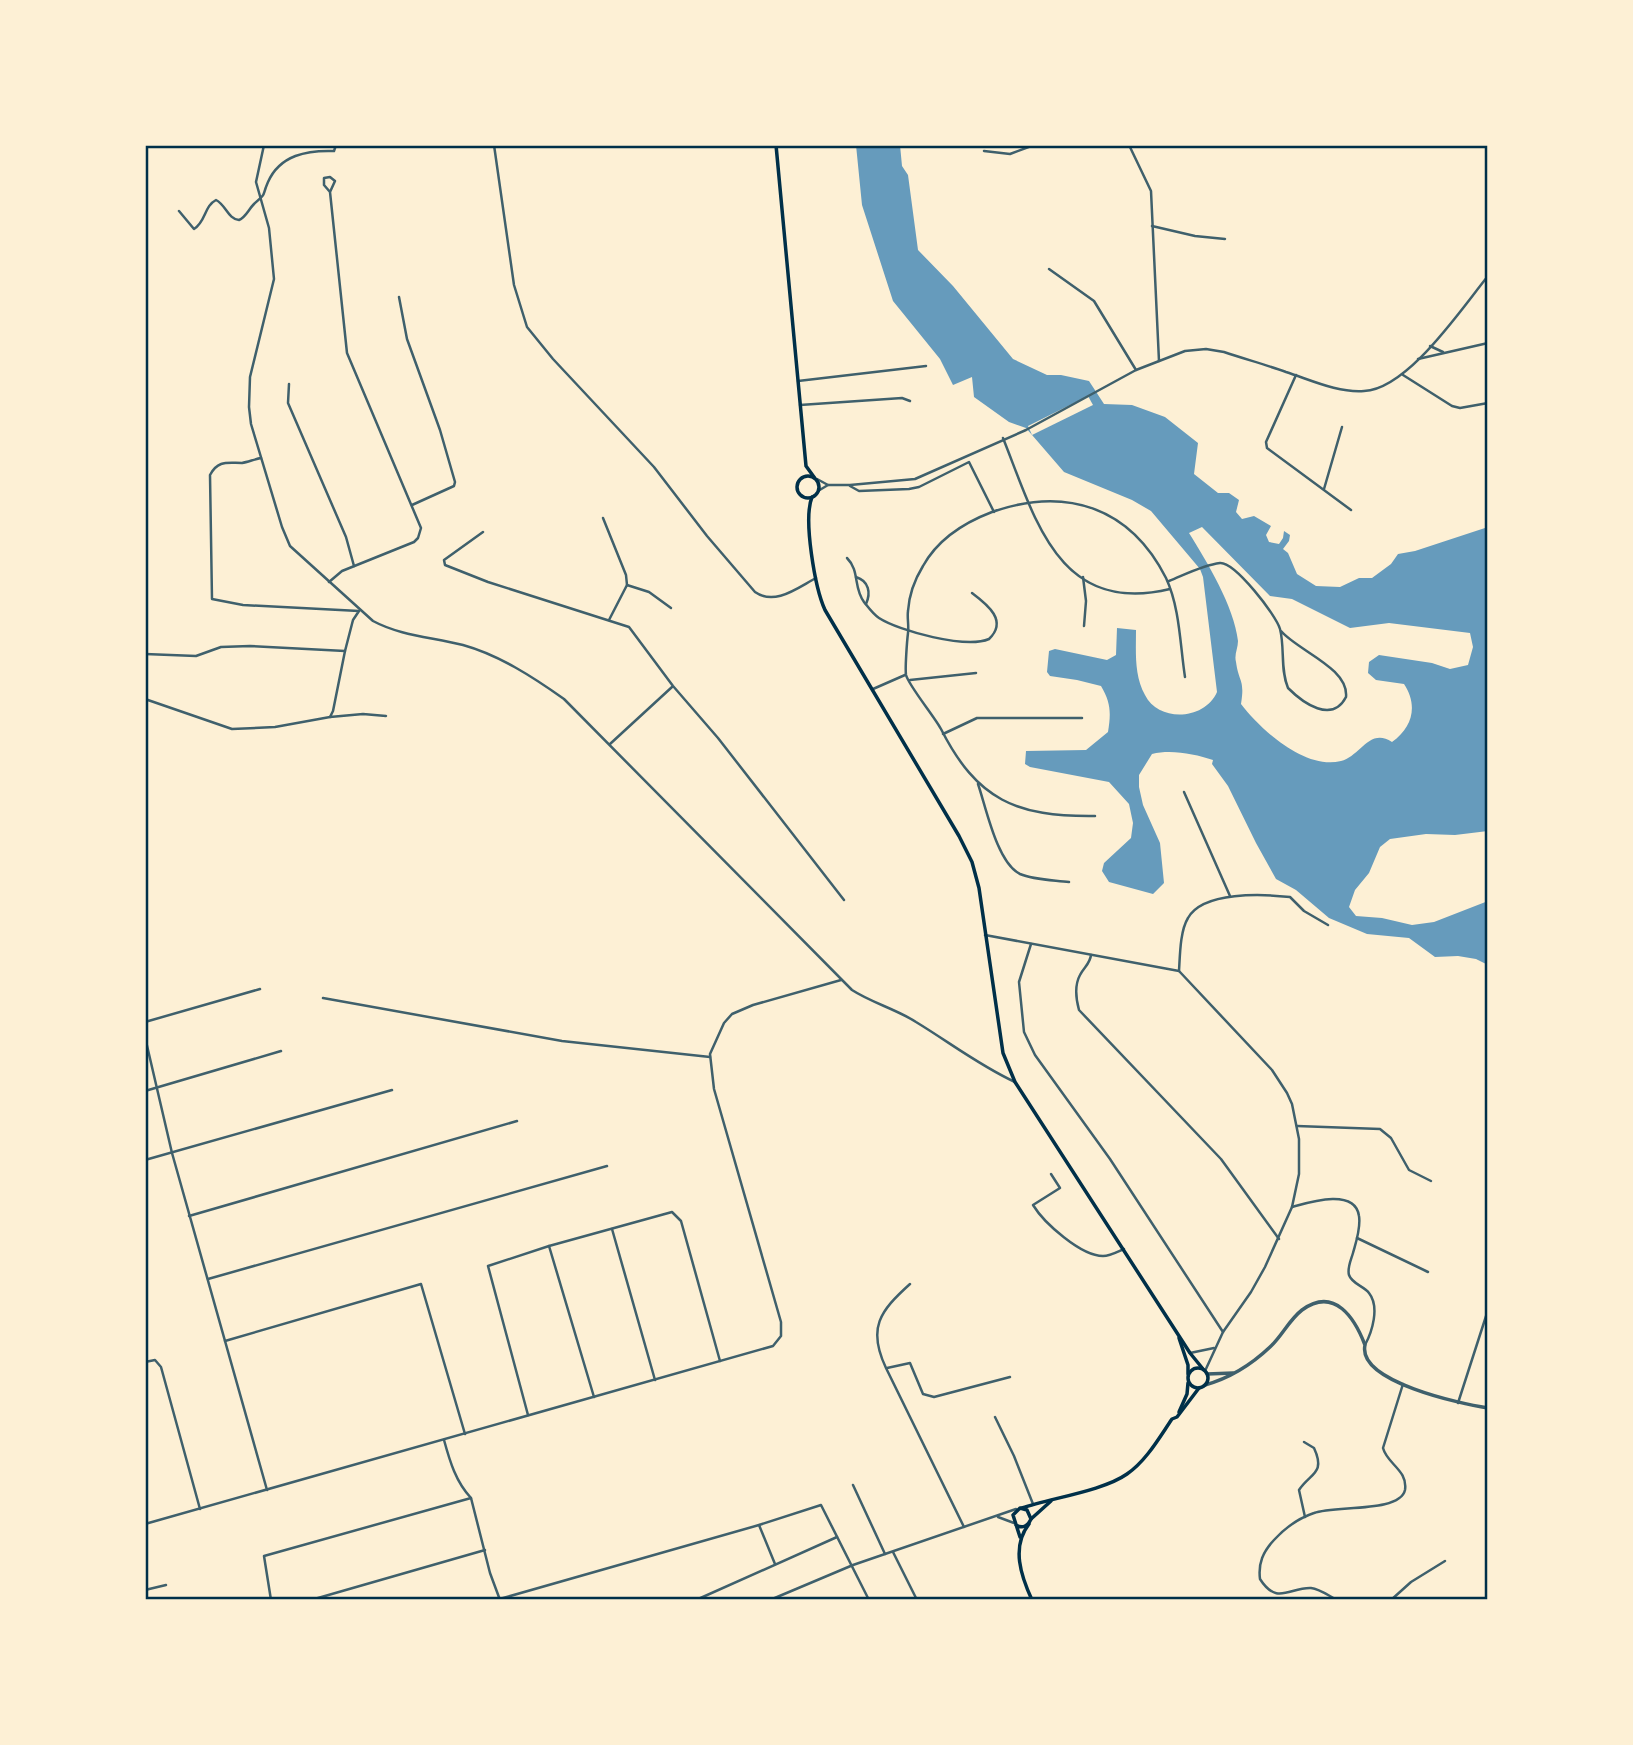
<svg xmlns="http://www.w3.org/2000/svg" width="1633" height="1745" font-family="Signika,sans-serif">
<style>
.water{fill:#669bbc;fill-rule:evenodd}
.pier{fill:#fdf0d5}
.lines{fill:none;stroke-linecap:round;stroke-linejoin:round}
.minor{stroke:#3f606c;stroke-width:2.5}
.tertiary{stroke:#3f606c;stroke-width:3.5}
.secondary{stroke:#003049;stroke-width:3.5}
.neatline{fill:none;stroke:#003049;stroke-width:2.5}
</style>
<rect width="100%" height="100%" fill="#fdf0d5"/>
<path class="water" d="M856,145H900L902,166L908,175L918,250L953,286L1013,359L1047,375H1061L1089,381L1104,404L1132,405L1165,417L1198,443L1194,474L1218,493H1229L1239,500L1236,512L1242,519L1254,516L1271,526L1266,535L1269,542L1279,544L1283,538L1284,531L1290,535L1289,541L1283,549L1288,553L1297,574L1316,586L1340,587L1359,578H1372L1391,564L1398,554L1415,551L1488,527V831L1455,835L1426,834L1390,839L1380,847L1369,873L1355,890L1349,907L1356,916L1382,918L1412,925L1434,922L1488,901V965L1476,959L1458,956L1435,957L1409,938L1367,934L1329,918L1296,890L1276,879L1256,843L1228,786L1212,764L1213,760C1195,754 1171,749 1152,754L1139,775V787L1143,805L1160,843L1164,883L1153,894L1109,882L1102,871L1104,863L1131,838L1133,823L1129,804L1109,782L1030,767L1025,764L1026,751L1086,750L1108,732C1111,713 1111,703 1101,686L1077,680L1050,676L1047,672L1049,651L1055,649L1107,660L1116,655L1117,628L1136,630C1136,652 1134,675 1145,695C1159,723 1205,720 1217,692L1203,577L1200,569L1151,511L1132,500L1064,472L1026,428L1009,422L974,397L972,377L953,385L940,359L893,301L862,205ZM1202,527L1270,596L1292,599L1350,628L1389,623L1470,633L1473,647L1468,665L1450,669L1432,663L1379,655L1369,662L1368,673L1376,680L1404,684C1418,705 1413,727 1392,742C1369,727 1360,757 1341,761C1305,770 1261,730 1241,704C1245,679 1239,683 1236,662C1234,655 1238,648 1238,641C1234,606 1207,562 1189,533Z"/>
<path class="pier" d="M1088,396L1093,405L1032,435L1028,426Z"/>
<g class="lines">
<g class="minor">
<path d="M264,145L256,182L269,228L274,279L250,377L249,407L251,424L282,527L290,546L373,621C401,636 432,637 463,645C499,655 533,677 564,699L852,990C872,1003 896,1009 916,1022C949,1042 980,1066 1015,1082"/>
<path d="M494,145L514,285L527,327L553,359L654,467L707,536L755,592C775,606 797,588 816,578"/>
<path d="M1129,145L1151,191L1159,361"/>
<path d="M984,151L1010,154L1034,145"/>
<path d="M179,211L194,229C206,222 204,206 216,200C226,205 228,219 239,220C246,217 248,210 254,204C268,191 261,198 268,182C280,155 307,150 334,151L336,145"/>
<path d="M1152,226L1195,236L1225,239"/>
<path d="M1049,269L1094,301L1136,370"/>
<path d="M399,297L407,339L440,430L455,482L454,486L412,505"/>
<path d="M1430,346L1443,352"/>
<path d="M1418,359L1488,343"/>
<path d="M1296,375L1266,442L1267,448L1351,510"/>
<path d="M1403,375L1452,406L1460,408L1488,403"/>
<path d="M798,381L926,366"/>
<path d="M289,384L288,403L346,537L354,566"/>
<path d="M800,405L902,398L910,401"/>
<path d="M1003,438C1035,518 1058,616 1170,589"/>
<path d="M817,479L828,485H850L915,479L1026,430L1136,370L1185,351L1206,349L1224,352C1245,359 1266,365 1286,372C1311,380 1338,393 1364,391C1408,389 1461,309 1488,276"/>
<path d="M850,486L859,491L909,489L919,487L969,462L994,512"/>
<path d="M1324,489L1342,427"/>
<path d="M818,491L828,485"/>
<path d="M603,518L626,575L627,585"/>
<path d="M483,532L444,560L445,565L488,582L629,627L673,686L718,738L844,900"/>
<path d="M847,558C860,571 853,587 864,602C868,607 873,614 879,618C899,631 966,649 989,639C1008,621 988,605 972,593"/>
<path d="M856,577C869,581 871,593 866,604"/>
<path d="M1083,577L1086,601L1084,626"/>
<path d="M1169,581C1184,575 1203,565 1220,563C1235,562 1276,615 1280,629C1285,648 1280,669 1288,688C1303,703 1332,724 1346,697C1349,668 1298,651 1281,631"/>
<path d="M329,582L342,571L414,542L418,538L421,528L347,353L330,192L324,185V178L330,177L335,181L330,192"/>
<path d="M609,620L627,585L649,592L671,608"/>
<path d="M345,651L333,711L330,717L363,714L386,716"/>
<path d="M145,654L196,656L221,647L250,646L345,651L353,620L359,611L243,605L212,599L210,475C218,460 227,463 242,463C248,462 255,459 261,458"/>
<path d="M910,680L976,673"/>
<path d="M873,689L905,675"/>
<path d="M145,699L232,729L275,727L330,717"/>
<path d="M943,734L977,718H1082"/>
<path d="M610,744L672,687"/>
<path d="M978,784C986,807 997,863 1020,874C1034,880 1054,880 1069,882"/>
<path d="M1184,792L1230,896"/>
<path d="M1095,816C1016,817 977,800 941,729C934,716 909,686 906,675C905,668 907,641 908,633C909,625 907,618 908,611C909,596 915,579 923,566C938,539 963,523 992,512C1066,486 1130,507 1166,578C1180,608 1180,645 1185,677"/>
<path d="M985,935L1179,971L1272,1070L1287,1093L1292,1104L1299,1139V1174L1292,1207L1265,1267L1251,1292L1223,1332L1205,1371"/>
<path d="M1031,944L1019,982L1024,1032L1035,1055L1110,1159L1223,1332"/>
<path d="M1091,955C1090,964 1084,967 1080,975C1074,986 1076,999 1079,1010L1221,1159L1279,1239"/>
<path d="M1179,971C1180,955 1180,931 1188,918C1203,891 1263,894 1290,897L1304,911L1328,925"/>
<path d="M323,998L562,1041L710,1057"/>
<path d="M145,1022L260,989"/>
<path d="M145,1037L172,1153L267,1490"/>
<path d="M145,1091L281,1051"/>
<path d="M1297,1126L1380,1129L1391,1138L1409,1170L1431,1181"/>
<path d="M145,1160L392,1090"/>
<path d="M1051,1174L1060,1188L1033,1205C1044,1223 1081,1256 1103,1256C1110,1256 1117,1252 1124,1249"/>
<path d="M1292,1207C1310,1202 1355,1188 1359,1216C1361,1228 1356,1242 1353,1253C1351,1260 1347,1268 1349,1275C1352,1284 1364,1286 1369,1293C1380,1307 1372,1332 1365,1345"/>
<path d="M189,1216L517,1121"/>
<path d="M612,1229L655,1380"/>
<path d="M1357,1238L1428,1272"/>
<path d="M549,1246L594,1397"/>
<path d="M208,1279L607,1166"/>
<path d="M910,1284C880,1311 867,1328 886,1368L964,1527"/>
<path d="M225,1341L421,1284L465,1434"/>
<path d="M1190,1353L1214,1348"/>
<path d="M145,1362L155,1360L161,1367L200,1509"/>
<path d="M887,1368L910,1363L923,1394L934,1397L1010,1377"/>
<path d="M1458,1403L1488,1310"/>
<path d="M528,1415L488,1266L549,1246L672,1212L681,1221L720,1361"/>
<path d="M995,1417L1014,1456L1033,1504"/>
<path d="M444,1440C450,1462 456,1482 471,1498"/>
<path d="M1304,1442L1314,1448C1326,1474 1310,1473 1299,1490L1305,1517"/>
<path d="M853,1485L885,1554"/>
<path d="M998,1517L1014,1523"/>
<path d="M145,1524L773,1346L781,1336V1322L714,1089L710,1054L724,1023L732,1014L753,1005L841,980"/>
<path d="M759,1525L775,1564"/>
<path d="M893,1552L917,1600"/>
<path d="M145,1590L166,1585"/>
<path d="M271,1600L264,1556L471,1498L490,1573L500,1600"/>
<path d="M311,1600L485,1550"/>
<path d="M496,1600L759,1525L821,1505L869,1600"/>
<path d="M625,1600H659"/>
<path d="M696,1600L837,1537"/>
<path d="M770,1600L853,1565L1016,1509"/>
<path d="M1337,1600C1329,1596 1320,1589 1311,1588C1290,1587 1277,1606 1260,1579C1258,1563 1263,1552 1274,1540C1285,1528 1299,1518 1314,1513C1334,1505 1400,1513 1405,1490C1408,1470 1387,1464 1383,1448L1403,1384"/>
<path d="M1391,1600L1411,1582L1445,1561"/>
</g>
<g class="tertiary">
<path d="M1207,1374L1233,1373"/>
<path d="M1205,1385C1230,1378 1251,1365 1270,1347C1282,1336 1289,1320 1302,1310C1335,1286 1355,1319 1365,1345C1357,1382 1462,1404 1488,1408"/>
</g>
<g class="secondary">
<path d="M776,145L806,466L814,477"/>
<circle cx="808" cy="487" r="11"/>
<path d="M812,497C803,519 815,588 825,610L959,836L972,862L979,888L1003,1053L1015,1082L1190,1353L1203,1369"/>
<path d="M1179,1338L1188,1365V1374"/>
<circle cx="1198" cy="1378" r="10"/>
<path d="M1179,1412L1187,1394L1188,1383"/>
<path d="M1022,1508C1051,1498 1103,1491 1127,1474C1146,1461 1159,1438 1172,1419L1177,1417L1199,1388"/>
<path d="M1031,1519L1051,1501"/>
<path d="M1029,1524C1011,1547 1021,1576 1032,1600"/>
<path d="M1016,1525C1023,1529 1028,1526 1031,1519L1027,1510L1020,1508L1013,1515L1020,1537"/>
</g>
</g>
<rect width="1633" height="1745" fill="none" stroke="#fdf0d5" stroke-width="294"/>
<rect x="147" y="147" width="1339" height="1451" class="neatline"/>
</svg>
